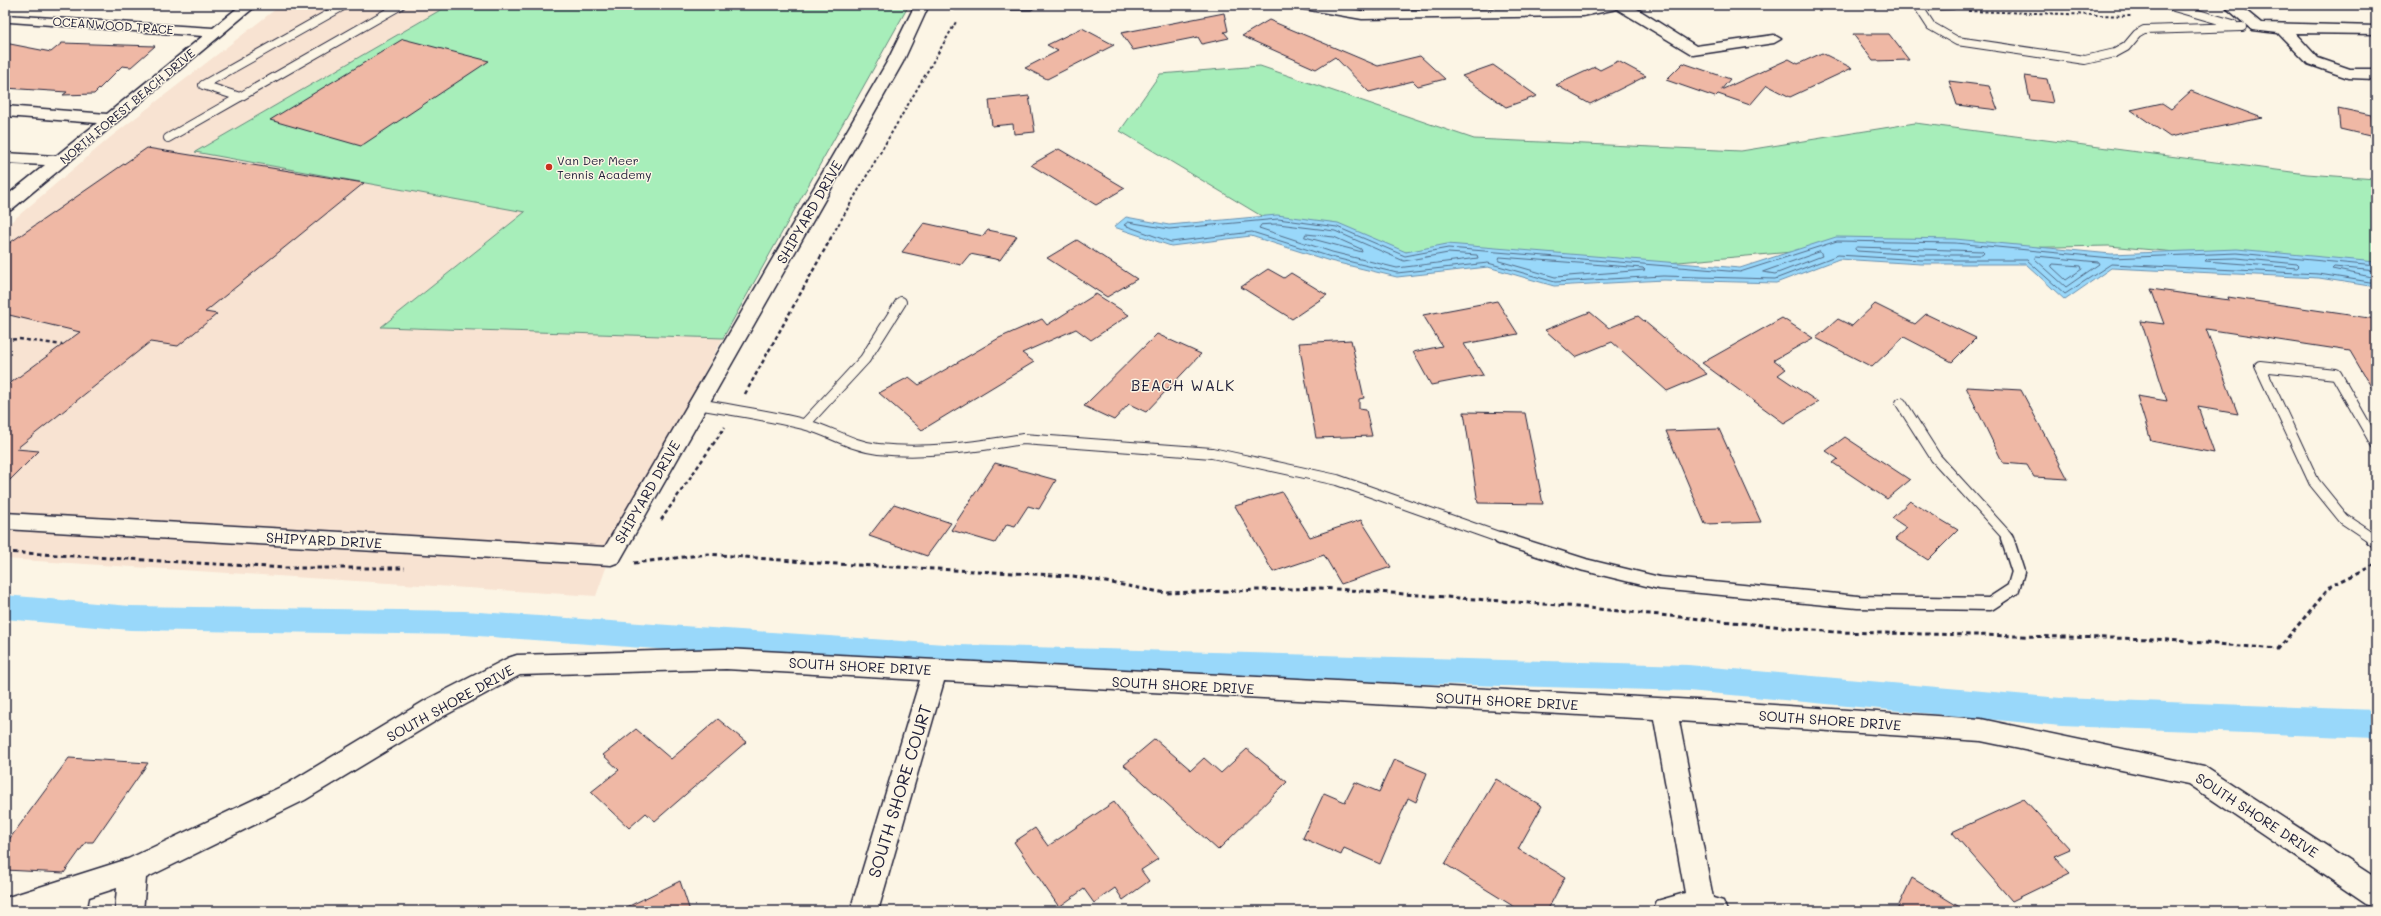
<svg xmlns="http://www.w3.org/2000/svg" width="2381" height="916" font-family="Mali,sans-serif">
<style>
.built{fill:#f8e3d2}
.green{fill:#a7eeba;stroke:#64887a}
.water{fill:#99d8fa;stroke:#698fae}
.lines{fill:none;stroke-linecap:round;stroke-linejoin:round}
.shore{stroke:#526b87;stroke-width:1}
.canal{fill:#99d8fa;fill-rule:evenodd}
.building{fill:#efb8a5;stroke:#22223b}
.lane-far2-casing{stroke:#22223b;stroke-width:10}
.lane-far1-casing{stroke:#22223b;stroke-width:12}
.lane-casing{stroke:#22223b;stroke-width:15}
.street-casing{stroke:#22223b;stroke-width:3}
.path-far2{stroke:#22223b;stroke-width:2;stroke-dasharray:3 2.5;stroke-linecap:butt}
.path-far1{stroke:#22223b;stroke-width:2.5;stroke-dasharray:4 3;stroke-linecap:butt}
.path{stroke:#22223b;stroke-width:3;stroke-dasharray:4.5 3.5;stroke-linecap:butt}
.lane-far2{stroke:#fcf5e5;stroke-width:8}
.lane-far1{stroke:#fcf5e5;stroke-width:10}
.lane{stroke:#fcf5e5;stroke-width:12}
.street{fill:#fcf5e5;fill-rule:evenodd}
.poi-dot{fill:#c8321e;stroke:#fcf5e5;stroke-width:1.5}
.labels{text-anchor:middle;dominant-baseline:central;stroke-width:3;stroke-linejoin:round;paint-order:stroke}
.far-street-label{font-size:12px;fill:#22223b;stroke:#fcf5e5}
.far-poi-label{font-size:12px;fill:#22223b;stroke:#fcf5e5;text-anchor:start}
.street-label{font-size:14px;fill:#22223b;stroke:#fcf5e5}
.neighbourhood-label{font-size:15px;letter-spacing:1px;fill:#22223b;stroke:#fcf5e5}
.near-street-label{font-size:17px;fill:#22223b;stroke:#fcf5e5}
</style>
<rect width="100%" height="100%" fill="#fcf5e5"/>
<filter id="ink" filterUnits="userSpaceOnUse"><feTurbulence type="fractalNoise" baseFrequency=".025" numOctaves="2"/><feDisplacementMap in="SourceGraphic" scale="8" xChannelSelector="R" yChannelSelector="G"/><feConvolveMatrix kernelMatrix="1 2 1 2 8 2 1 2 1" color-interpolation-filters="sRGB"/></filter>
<g filter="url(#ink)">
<path class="built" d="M281,5H449L195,152L526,212L382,327L723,338L619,531L596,596L5,559V227L112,136Z"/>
<g class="green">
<path d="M449,5H909L723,338L381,327L525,212L195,152Z"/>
<path d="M1260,66L1474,139L1741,151L1915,123L2307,174L2376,179V270L2109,246L1792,252L1645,265L1313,247L1120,131L1160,74Z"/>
</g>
<path class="water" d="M1277,215L1338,223L1406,252L1447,244L1740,268L1836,237L1955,239L2111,254L2237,249L2376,262V287L2319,278L2111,268L2065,300L2026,264H1921L1839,259L1776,283L1664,280L1554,286L1488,267L1397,277L1330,261L1251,236L1171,246L1114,227L1126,217L1169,225Z"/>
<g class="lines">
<g class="shore">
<path d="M1278,224L1335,231L1404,261L1448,253L1477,255L1478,258L1397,268L1332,252L1259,228L1261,225Z"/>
<path d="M1306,234L1334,237L1361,249L1362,252L1305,237Z"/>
<path d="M1857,247L1982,251L1984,253L1982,255H1921L1857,251L1855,249Z"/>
<path d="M1820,252L1822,256L1775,274L1763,272Z"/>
<path d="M2036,256L2098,262L2099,264L2066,287L2035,259Z"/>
<path d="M1500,257L1643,268L1645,270L1555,277L1499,261Z"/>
<path d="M2237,258L2297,264L2299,266L2297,268L2205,261L2207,259Z"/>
<path d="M2053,264L2081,266L2082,269L2066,280L2052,267Z"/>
<path d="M2376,266L2237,253L2111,258L1955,243L1837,241L1740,272L1448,248L1405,256L1337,227L1278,219L1169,229L1128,222L1124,225L1171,242L1252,232L1331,257L1397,273L1488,263L1555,282L1663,276L1775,279L1838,255L1921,260H2027L2065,294L2111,264L2319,274L2376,283"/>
<path d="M2376,271L2334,267L2332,269L2376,278"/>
</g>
<path class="canal" d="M5,595L130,606L465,611L959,645L1688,665L2061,698L2376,710V738L2061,726L1688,691L959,671L465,635L130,630L5,619Z"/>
</g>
<g class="building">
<path d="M1224,13L1228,31L1224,32L1229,38L1202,44L1198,37L1133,50L1121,33Z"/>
<path d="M1269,20L1378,66L1420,56L1445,79L1418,86L1413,81L1369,92L1335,57L1316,69L1242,36Z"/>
<path d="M1082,28L1114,45L1047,79L1025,68L1058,51L1047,45Z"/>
<path d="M1853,34H1889L1909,60L1873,61Z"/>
<path d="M403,39L489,61L361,146L270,120Z"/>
<path d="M5,43L51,52L62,43L155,46L131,67L122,66L94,94L63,95L67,92L5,88Z"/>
<path d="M1822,53L1852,68L1790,97L1767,85L1750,105L1718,94L1715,97L1666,80L1683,63L1730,79L1721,90L1789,59L1798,64Z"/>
<path d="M1618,61L1646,76L1590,104L1556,85L1595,67L1600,70Z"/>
<path d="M1493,65L1537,96L1506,107L1462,76Z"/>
<path d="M2025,76L2047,79L2053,103L2030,100Z"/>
<path d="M1949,81L1989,86L1998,110L1957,105Z"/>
<path d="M2191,91L2262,118L2170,137L2131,110L2162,103L2171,109Z"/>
<path d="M1029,96L1035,132L1014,134L1013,124L992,126L989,100Z"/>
<path d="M2338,108L2371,115L2374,137L2340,129Z"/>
<path d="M147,148L364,183L205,312L217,314L178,346L150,342L16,449L39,451L5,485V387L80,332L5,314V246Z"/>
<path d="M1059,149L1125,188L1096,205L1031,165Z"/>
<path d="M924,223L983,236L988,230L1017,236L1000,260L970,254L961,265L902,252Z"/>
<path d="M1077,240L1137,279L1107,297L1047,258Z"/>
<path d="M1268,269L1284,278L1291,273L1327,295L1292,319L1241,287Z"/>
<path d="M2151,289L2229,300L2228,297L2376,319V395L2350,351L2206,329L2238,414L2198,407L2214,453L2151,441L2137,396L2167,401L2141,321L2164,324Z"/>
<path d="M1096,294L1129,315L1091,340L1076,329L1022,353L1034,362L922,430L879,393L909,377L919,385L999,338L1042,319L1047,325Z"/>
<path d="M1497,301L1518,334L1464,344L1483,375L1431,385L1413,352L1442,346L1423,315Z"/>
<path d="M1875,304L1915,324L1926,314L1976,338L1952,362L1904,337L1872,367L1816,338L1838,319L1852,326Z"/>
<path d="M1590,312L1609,328L1638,316L1707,374L1667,391L1612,342L1575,357L1545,330Z"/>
<path d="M1782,318L1813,338L1774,360L1786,369L1778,375L1818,402L1784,423L1702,363Z"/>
<path d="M1157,334L1201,354L1146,412L1129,404L1114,420L1084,406Z"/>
<path d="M1351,340L1364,398L1359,399V409L1366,410L1372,436L1316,438L1299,343Z"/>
<path d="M1966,387L2021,390L2068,479L2034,477L2027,465L2003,463Z"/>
<path d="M1464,412L1525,413L1543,504L1478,503Z"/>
<path d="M1719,429L1761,522L1705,524L1666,431Z"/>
<path d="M1845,437L1910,480L1887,499L1833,463L1838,459L1826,451Z"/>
<path d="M995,463L1056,480L1039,509L1028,506L1015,526L1007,524L995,543L951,530Z"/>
<path d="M1282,492L1310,537L1361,520L1391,567L1341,584L1324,555L1273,572L1235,506Z"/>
<path d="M1910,501L1958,530L1928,560L1895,539L1907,528L1892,518Z"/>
<path d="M894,504L951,523L927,556L869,536Z"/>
<path d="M718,719L746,742L655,821L646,813L629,828L591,792L619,770L603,755L636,729L671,759Z"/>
<path d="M1155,739L1191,770L1204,758L1221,773L1247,749L1287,782L1218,850L1124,765Z"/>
<path d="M69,758L148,763L93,842H86L64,873L5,870V845Z"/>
<path d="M1394,759L1427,773L1416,802L1408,798L1380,864L1344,848L1341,855L1303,838L1324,793L1345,802L1355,782L1379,792Z"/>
<path d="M1496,779L1542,806L1518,849L1565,877L1547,911H1521L1445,864Z"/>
<path d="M2024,799L2070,849L2054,856L2070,873L2012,901L1952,832Z"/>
<path d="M1114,802L1158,859L1141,870L1149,881L1123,900L1115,888L1094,903L1084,889L1059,907L1014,842L1035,828L1048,846Z"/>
<path d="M1912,878L1966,911H1896Z"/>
<path d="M680,881L690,911H619Z"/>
</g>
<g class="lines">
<defs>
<g id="lane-far2">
<path d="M1439,5V13"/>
<path d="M1576,5L1588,11"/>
<path d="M1952,5L1918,6L1931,26L1957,41L2085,60L2115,53L2126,47L2137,34L2144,30L2242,27"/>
<path d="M2167,5L2233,24"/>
<path d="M240,97L203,85L345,5"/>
<path d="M168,138L401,5"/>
</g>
<g id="lane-far1">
<path d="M1901,403L1936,458L2006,535L2007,539"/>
<path d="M699,404C734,411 769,415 803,424C829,430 851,446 878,449C925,454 976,447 1023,439L1212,453L1337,480L1504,539"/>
<path d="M805,424L865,359L901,302"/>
<path d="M2374,539L2344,519L2314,482L2260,366L2336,374L2376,444"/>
</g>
<g id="lane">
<path d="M1500,538L1585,565L1659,583L1858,602L1990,604L2013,589L2018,572L2007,538"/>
<path d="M2372,538L2376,541"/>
</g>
<g id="street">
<path d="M241,5H257L11,210L5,211V197L45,165L5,163V153L56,156L97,123L5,116V106L107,114L203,36L10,22L5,21V15L213,28Z"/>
<path d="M915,5H929L903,62L619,562L611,565L5,529V513L605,547L887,62Z"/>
<path d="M947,5H1038L1031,9H954Z"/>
<path d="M1297,5H1329L1362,11L1583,8L1595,5H1631L1696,46L1774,35L1781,39L1774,43L1693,55L1617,9L1583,16L1362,19L1304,9Z"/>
<path d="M2223,5H2239L2261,23L2376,26V34L2295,33L2318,58L2350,69H2376V79L2348,78L2308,64L2278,33L2252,30Z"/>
<path d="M726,649L1715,701L1981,719L2204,766L2376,878V908L2366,904L2189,784L1981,741L1679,721L1713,898L1723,901L1727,911H1653L1657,901L1685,893L1654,719L944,681L878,911H850L920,680L726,669L520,675L444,716L305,800L146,878L143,911H115L117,888L89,897L86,911H58L59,907L48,911H5V898L128,859L287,784L426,700L508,658L517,655Z"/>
</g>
</defs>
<use href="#lane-far2" class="lane-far2-casing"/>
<use href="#lane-far1" class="lane-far1-casing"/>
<use href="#lane" class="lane-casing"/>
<use href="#street" class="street-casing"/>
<g class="path-far2">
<path d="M1968,11L2131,16"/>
<path d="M830,239L956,22"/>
</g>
<g class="path-far1">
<path d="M5,340L19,339L63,345"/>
<path d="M745,394L831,238"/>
<path d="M661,520L725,427"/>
</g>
<g class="path">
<path d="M5,552L285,568H405"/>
<path d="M634,563L708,554L817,563L1073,576L1166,593L1321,588L1557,605L1835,632L2155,639L2278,649L2331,586L2376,564"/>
</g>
<use href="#lane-far2" class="lane-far2"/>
<use href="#lane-far1" class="lane-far1"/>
<use href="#lane" class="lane"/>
<use href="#street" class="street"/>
</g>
</g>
<circle class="poi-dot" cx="549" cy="167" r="4"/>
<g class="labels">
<g class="far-street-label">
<text transform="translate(113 25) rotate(4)">OCEANWOOD TRACE</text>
<text transform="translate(127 106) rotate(-40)">NORTH FOREST BEACH DRIVE</text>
</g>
<g class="far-poi-label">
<text x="557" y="160">Van Der Meer<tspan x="557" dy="14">Tennis Academy</tspan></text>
</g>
<g class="street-label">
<text transform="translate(809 212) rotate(-60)">SHIPYARD DRIVE</text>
<text transform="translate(647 492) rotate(-60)">SHIPYARD DRIVE</text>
<text transform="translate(324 540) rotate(3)">SHIPYARD DRIVE</text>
<text transform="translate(860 666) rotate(3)">SOUTH SHORE DRIVE</text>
<text transform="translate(1183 685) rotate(3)">SOUTH SHORE DRIVE</text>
<text transform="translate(1507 701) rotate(3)">SOUTH SHORE DRIVE</text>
<text transform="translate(450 703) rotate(-29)">SOUTH SHORE DRIVE</text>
<text transform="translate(1830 720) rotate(4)">SOUTH SHORE DRIVE</text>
<text transform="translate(2257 815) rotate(33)">SOUTH SHORE DRIVE</text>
</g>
<g class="neighbourhood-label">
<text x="1183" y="385">BEACH WALK</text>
</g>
<g class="near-street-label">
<text transform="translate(899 791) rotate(-73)">SOUTH SHORE COURT</text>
</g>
</g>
<rect width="2381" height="916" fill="none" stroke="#fcf5e5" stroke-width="20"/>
<rect x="10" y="10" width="2361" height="896" fill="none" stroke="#22223b" stroke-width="1.5" filter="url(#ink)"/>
</svg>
